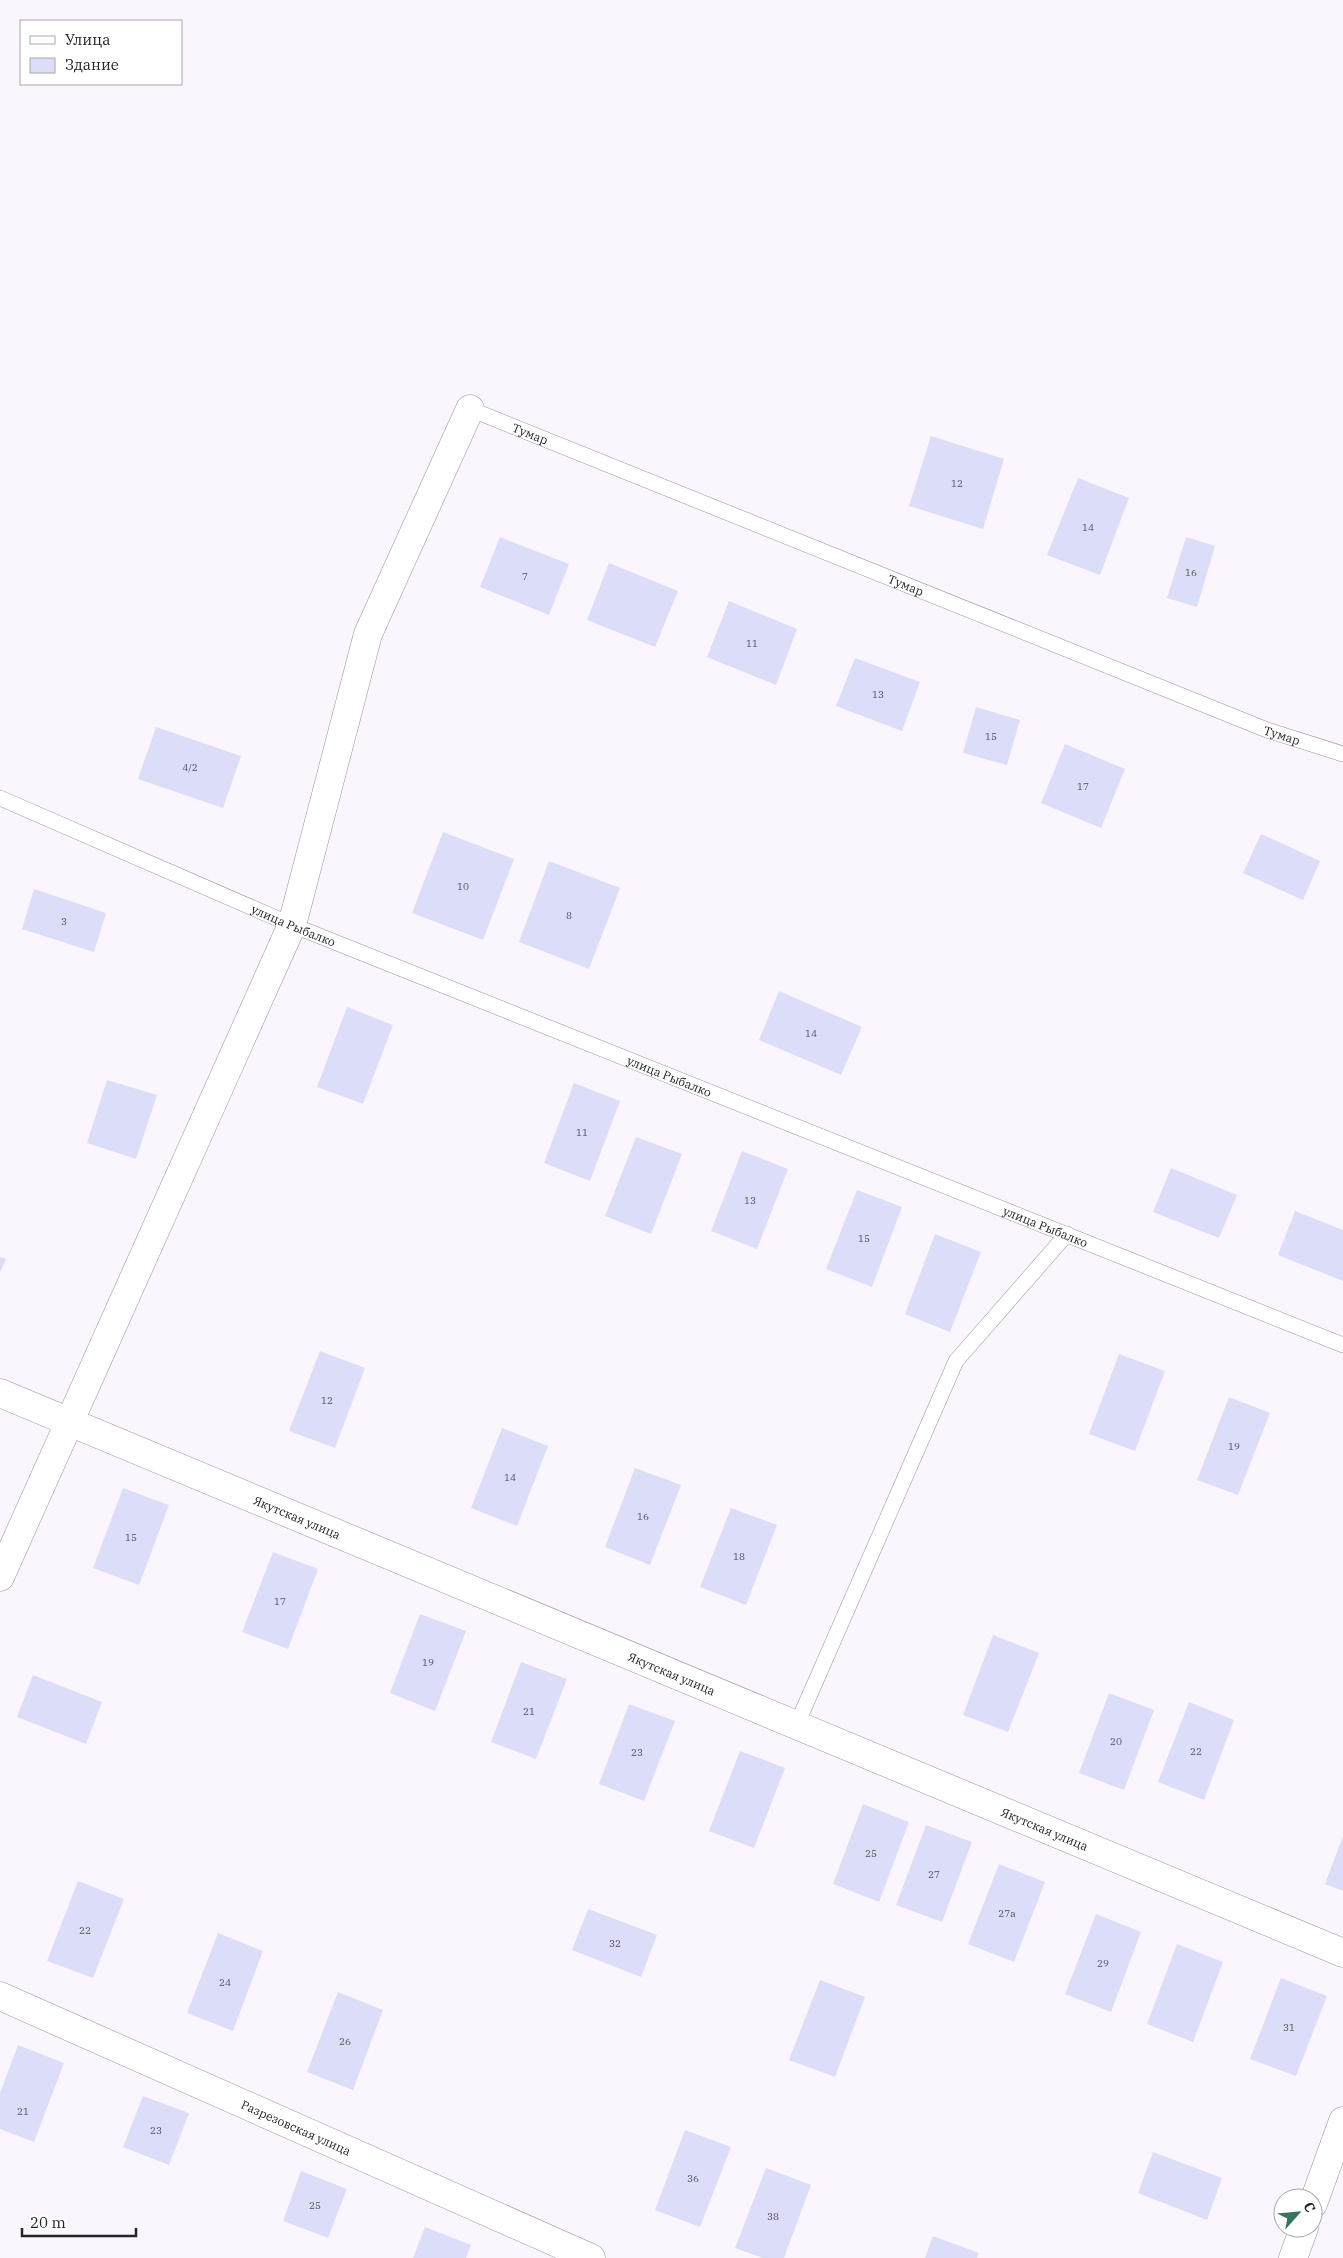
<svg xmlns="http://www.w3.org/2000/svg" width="1343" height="2258" font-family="'IBM Plex Serif',serif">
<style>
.building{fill:#dcddf9}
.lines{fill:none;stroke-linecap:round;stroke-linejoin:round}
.lane-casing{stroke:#99949c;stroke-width:16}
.street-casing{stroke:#99949c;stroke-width:29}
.lane{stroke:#fff;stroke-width:15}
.street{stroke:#fff;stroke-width:28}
.labels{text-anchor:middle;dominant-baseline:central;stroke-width:5;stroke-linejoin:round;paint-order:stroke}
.number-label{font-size:10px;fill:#53525c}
.street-label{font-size:12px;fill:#252427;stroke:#fff}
</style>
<rect width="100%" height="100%" fill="#fbf6fe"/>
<g class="building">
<path d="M931,436L1004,459L983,529L909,506Z"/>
<path d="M1078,478L1129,498L1100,575L1047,555Z"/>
<path d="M500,537L569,564L549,615L480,587Z"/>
<path d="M1186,537L1215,546L1197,607L1167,598Z"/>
<path d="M609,563L678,591L655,647L587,620Z"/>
<path d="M729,601L797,629L776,685L707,657Z"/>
<path d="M855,658L920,682L902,731L836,706Z"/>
<path d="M976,707L1020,720L1007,765L963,753Z"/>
<path d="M156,727L241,756L223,808L138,779Z"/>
<path d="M1065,744L1125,769L1101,828L1041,803Z"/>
<path d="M443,832L514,859L483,940L412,913Z"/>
<path d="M1261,834L1320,861L1303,900L1243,873Z"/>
<path d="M549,861L620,888L589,969L519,942Z"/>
<path d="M34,889L106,913L94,952L22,929Z"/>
<path d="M779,991L862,1027L841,1075L759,1040Z"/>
<path d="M347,1007L393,1025L363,1104L317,1087Z"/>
<path d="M107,1080L157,1095L136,1159L87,1143Z"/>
<path d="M574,1083L620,1101L590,1181L544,1163Z"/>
<path d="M636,1137L682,1154L651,1234L605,1216Z"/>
<path d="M742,1151L788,1169L757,1249L711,1231Z"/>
<path d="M1171,1168L1237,1195L1219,1238L1153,1212Z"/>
<path d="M857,1190L902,1207L872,1287L826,1269Z"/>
<path d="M1295,1211L1343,1230V1281L1278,1255Z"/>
<path d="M935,1234L981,1252L950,1332L905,1314Z"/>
<path d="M0,1257L6,1259L0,1273Z"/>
<path d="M320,1351L365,1368L335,1448L289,1431Z"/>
<path d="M1119,1354L1165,1371L1135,1451L1089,1434Z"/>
<path d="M1229,1397L1270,1413L1238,1495L1197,1480Z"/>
<path d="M502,1428L548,1446L517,1526L471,1508Z"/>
<path d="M635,1468L681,1485L650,1565L605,1547Z"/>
<path d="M123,1488L169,1505L139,1585L93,1568Z"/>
<path d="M731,1508L777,1525L746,1605L700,1587Z"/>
<path d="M273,1552L318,1569L288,1649L242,1632Z"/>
<path d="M420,1614L466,1631L435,1711L390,1693Z"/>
<path d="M993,1635L1039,1653L1008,1732L963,1715Z"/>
<path d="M521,1662L567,1679L536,1759L491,1742Z"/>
<path d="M33,1675L102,1702L86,1744L17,1717Z"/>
<path d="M1109,1693L1154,1710L1124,1790L1079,1773Z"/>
<path d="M1189,1702L1234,1720L1204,1800L1158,1782Z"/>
<path d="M629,1704L675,1721L644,1801L599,1784Z"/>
<path d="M740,1751L785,1768L754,1848L709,1831Z"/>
<path d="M863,1804L909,1822L879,1902L833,1884Z"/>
<path d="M926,1825L972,1842L942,1922L896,1905Z"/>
<path d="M1343,1836V1891L1325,1884Z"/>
<path d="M999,1864L1045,1882L1014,1962L968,1944Z"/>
<path d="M78,1881L124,1899L93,1978L47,1961Z"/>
<path d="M588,1909L657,1935L641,1977L572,1950Z"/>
<path d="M1096,1914L1141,1932L1111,2012L1065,1994Z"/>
<path d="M218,1933L263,1951L233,2031L187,2013Z"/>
<path d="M1177,1944L1223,1962L1193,2042L1147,2024Z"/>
<path d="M1281,1978L1327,1996L1296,2076L1250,2059Z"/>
<path d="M820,1980L865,1997L835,2077L789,2060Z"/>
<path d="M338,1992L383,2010L353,2090L307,2072Z"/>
<path d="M18,2045L64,2063L34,2142L0,2129V2093Z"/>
<path d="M143,2096L189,2113L169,2165L123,2147Z"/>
<path d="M685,2130L731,2147L700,2227L655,2210Z"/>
<path d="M1153,2152L1222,2178L1207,2220L1138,2193Z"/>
<path d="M766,2168L811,2185L784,2258H763L735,2248Z"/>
<path d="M301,2171L347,2189L328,2238L283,2221Z"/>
<path d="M425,2227L471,2245L466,2258H413Z"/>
<path d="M933,2236L979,2253L977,2258H925Z"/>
</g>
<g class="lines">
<defs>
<g id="lane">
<path id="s1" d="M470,409L1267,730L1343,754"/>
<path id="s2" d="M0,798L292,925L1343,1345"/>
<path d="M797,1724L956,1361L1067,1234"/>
</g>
<g id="street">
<path id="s3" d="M0,1393L1343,1953"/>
<path d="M0,1577L292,925L368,634L470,409"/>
<path id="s4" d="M0,1996L591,2258"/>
<path d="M1313,2204L1343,2121"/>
<path d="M1293,2258L1304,2228"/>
</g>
</defs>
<use href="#lane" class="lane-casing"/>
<use href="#street" class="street-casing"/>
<use href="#lane" class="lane"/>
<use href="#street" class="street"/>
</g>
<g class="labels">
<g class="number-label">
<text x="957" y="483">12</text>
<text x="1088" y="527">14</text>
<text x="1191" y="572">16</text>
<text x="525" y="576">7</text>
<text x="752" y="643">11</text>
<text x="878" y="694">13</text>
<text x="991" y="736">15</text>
<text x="190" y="767">4/2</text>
<text x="1083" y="786">17</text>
<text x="463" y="886">10</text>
<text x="569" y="915">8</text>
<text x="64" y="921">3</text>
<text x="811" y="1033">14</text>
<text x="582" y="1132">11</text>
<text x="750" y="1200">13</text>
<text x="864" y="1238">15</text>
<text x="327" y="1400">12</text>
<text x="1234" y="1446">19</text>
<text x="510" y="1477">14</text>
<text x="643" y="1516">16</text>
<text x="131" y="1537">15</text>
<text x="739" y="1556">18</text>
<text x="280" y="1601">17</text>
<text x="428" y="1662">19</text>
<text x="529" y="1711">21</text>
<text x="1116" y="1741">20</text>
<text x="1196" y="1751">22</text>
<text x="637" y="1752">23</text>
<text x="871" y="1853">25</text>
<text x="934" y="1874">27</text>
<text x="1007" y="1913">27а</text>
<text x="85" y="1930">22</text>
<text x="615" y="1943">32</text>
<text x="1103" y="1963">29</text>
<text x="225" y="1982">24</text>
<text x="1289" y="2027">31</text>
<text x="345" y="2041">26</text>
<text x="23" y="2111">21</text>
<text x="156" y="2130">23</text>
<text x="693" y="2178">36</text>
<text x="315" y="2205">25</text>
<text x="773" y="2216">38</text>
</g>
<g class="street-label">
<text stroke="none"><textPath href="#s1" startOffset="65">Тумар</textPath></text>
<text stroke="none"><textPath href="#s1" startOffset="470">Тумар</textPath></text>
<text stroke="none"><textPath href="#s1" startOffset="875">Тумар</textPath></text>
<text stroke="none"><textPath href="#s2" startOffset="320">улица Рыбалко</textPath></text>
<text stroke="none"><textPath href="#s2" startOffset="725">улица Рыбалко</textPath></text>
<text stroke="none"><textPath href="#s2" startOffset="1130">улица Рыбалко</textPath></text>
<text stroke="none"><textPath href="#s3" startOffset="322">Якутская улица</textPath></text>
<text stroke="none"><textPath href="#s3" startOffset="728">Якутская улица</textPath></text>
<text stroke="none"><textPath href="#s3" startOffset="1132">Якутская улица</textPath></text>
<text stroke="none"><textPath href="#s4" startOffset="324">Разрезовская улица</textPath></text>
</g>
</g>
<rect x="20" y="20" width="162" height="65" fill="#ffffff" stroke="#a8a7a9"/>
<rect x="30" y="36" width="25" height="8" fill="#ffffff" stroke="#a8a7a9"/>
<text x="65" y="45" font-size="15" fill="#252427">Улица</text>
<rect x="30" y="58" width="25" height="15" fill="#dcddf9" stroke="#a8a7a9"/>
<text x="65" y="70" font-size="15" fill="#252427">Здание</text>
<g transform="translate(1298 2213) rotate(63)"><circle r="24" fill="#ffffff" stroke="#a8a7a9"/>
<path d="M0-4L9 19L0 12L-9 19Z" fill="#38735e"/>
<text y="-8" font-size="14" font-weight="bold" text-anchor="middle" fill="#252427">С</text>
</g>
<path d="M22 2228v8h114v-8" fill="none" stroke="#252427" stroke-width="2.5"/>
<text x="30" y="2228" font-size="15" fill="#252427" stroke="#ffffff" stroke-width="4" paint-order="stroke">20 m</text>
</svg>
